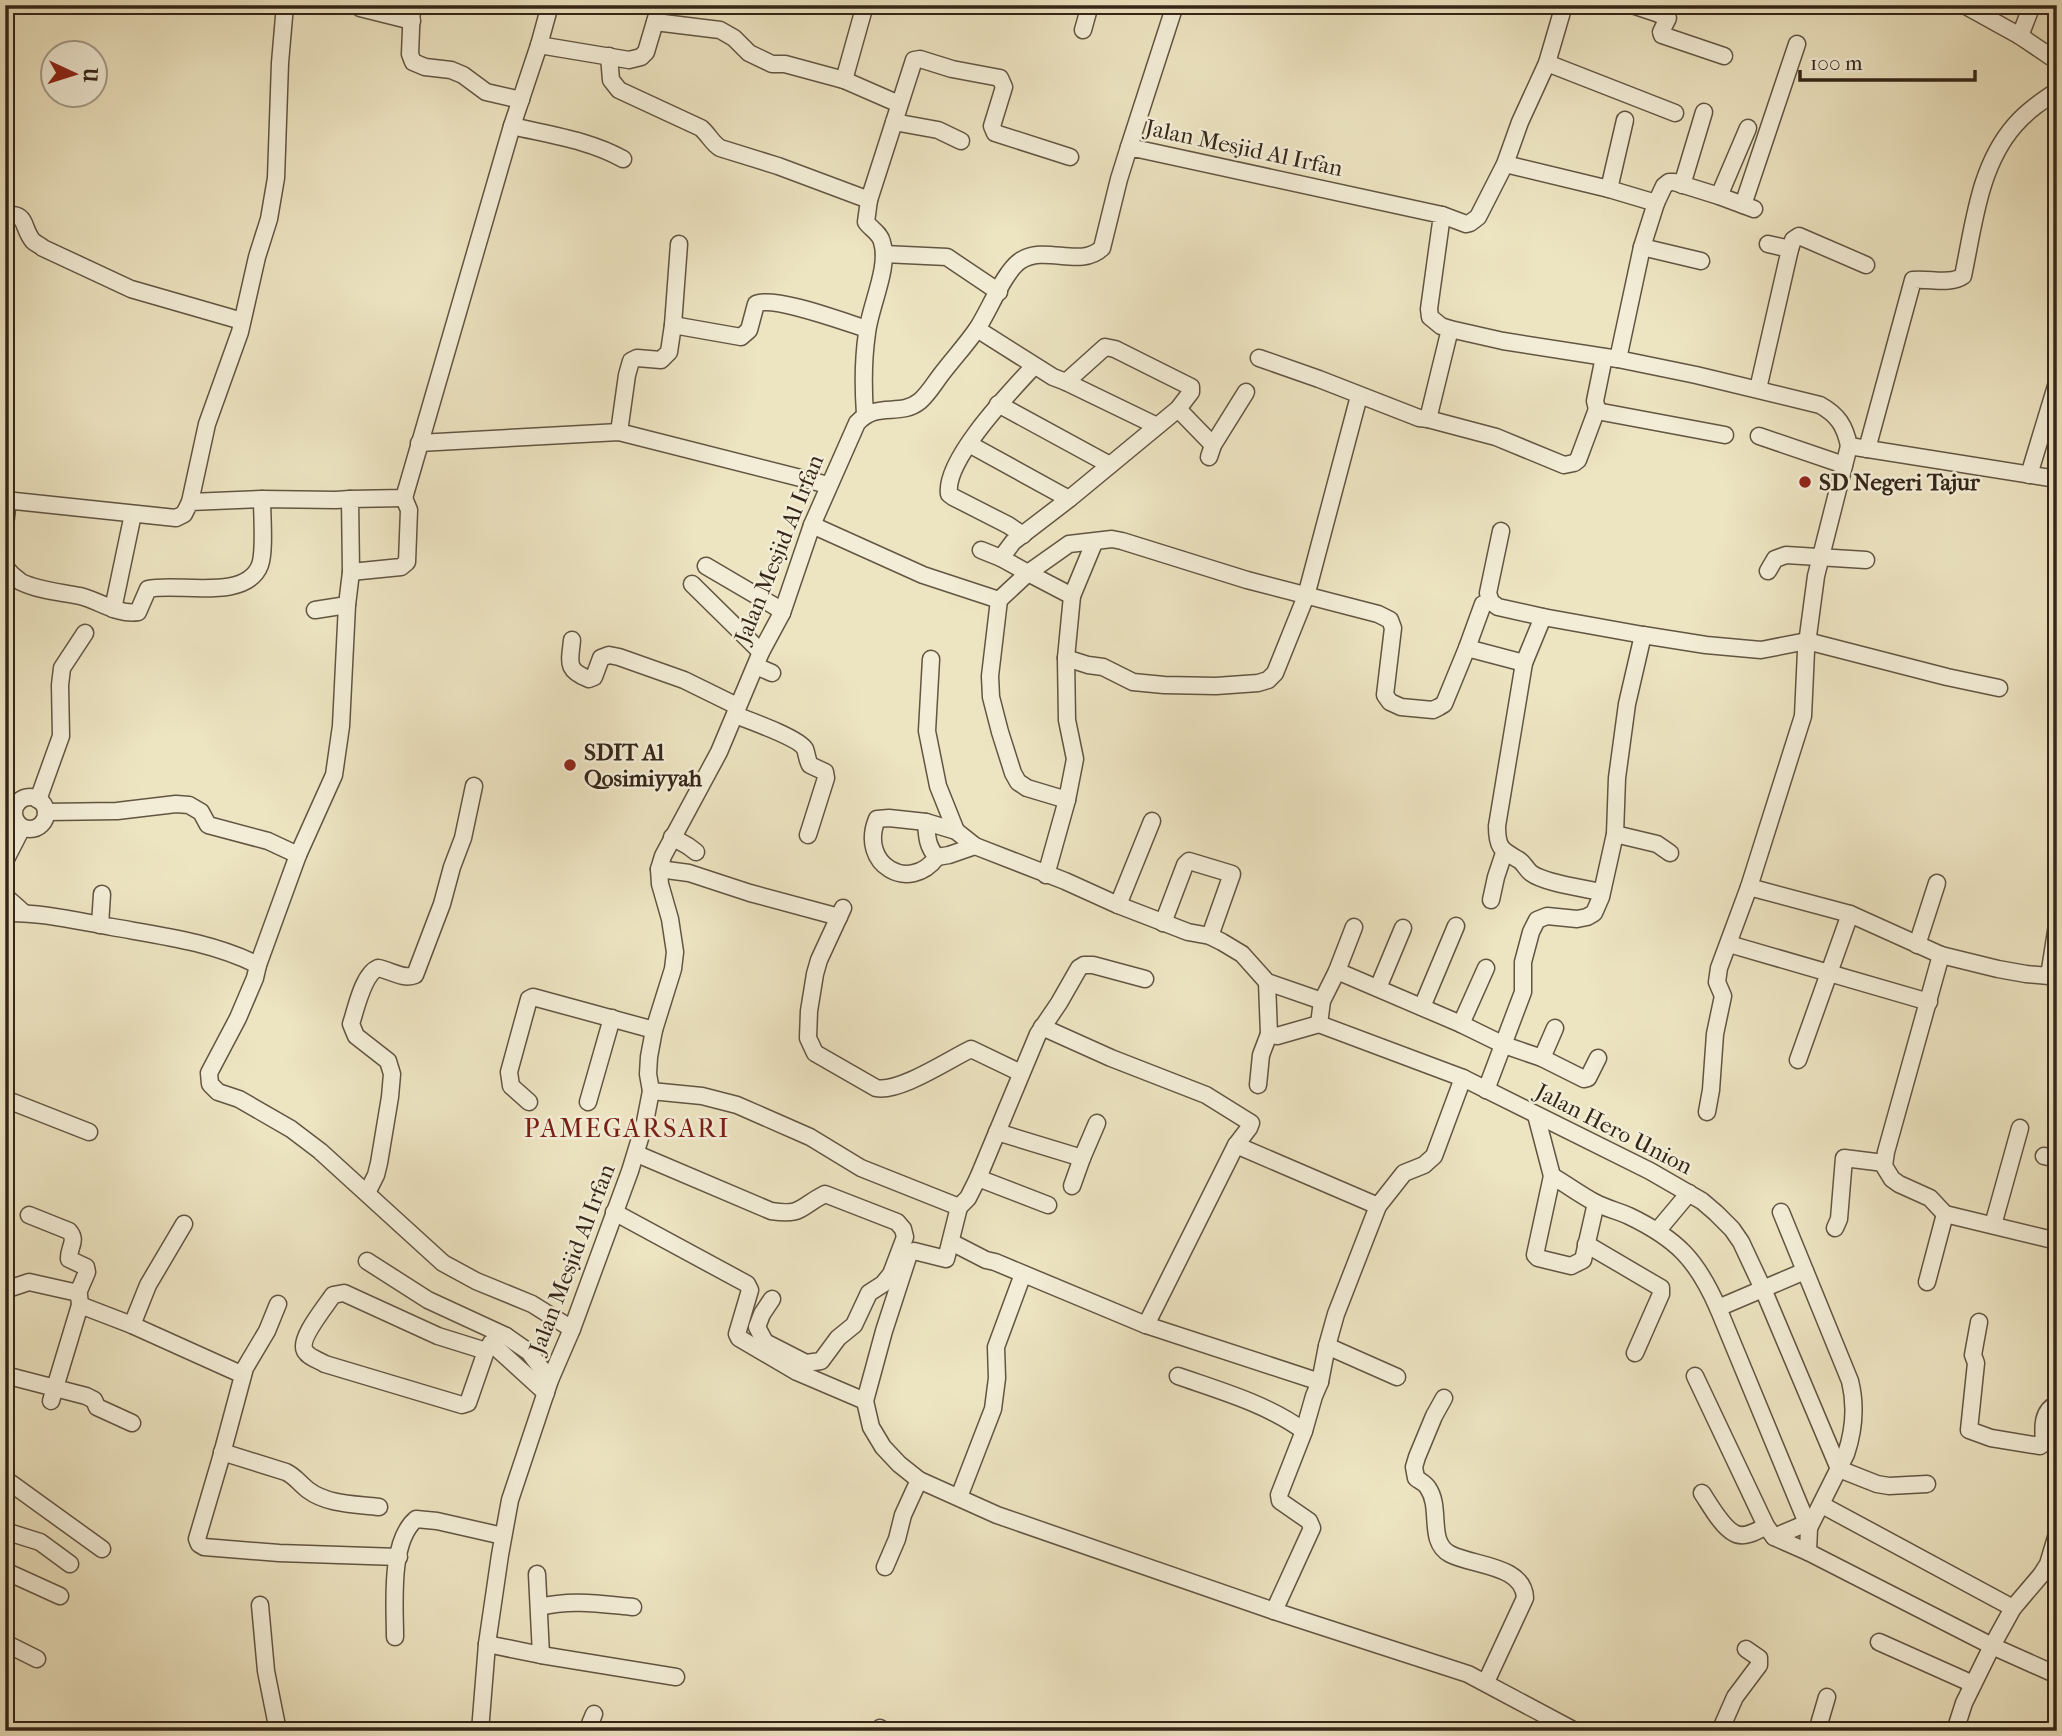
<svg xmlns="http://www.w3.org/2000/svg" width="2062" height="1736" font-family="'IM FELL French Canon',serif">
<style>
.lines{fill:none;stroke-linecap:round;stroke-linejoin:round}
.minor-casing{stroke:#625542;stroke-width:19}
.minor{stroke:#f3edd7;stroke-width:16}
.poi-dot{fill:#8f2418;stroke:#f3edd7;stroke-width:2.5}
.labels{text-anchor:middle;dominant-baseline:central;stroke-width:5;stroke-linejoin:round;paint-order:stroke}
.street-label{font-size:23px;fill:#342518;stroke:#f3edd7}
.poi-label{font-size:23px;font-weight:bold;fill:#342518;stroke:#f3edd7;text-anchor:start}
.quarter-label{font-size:26px;letter-spacing:2px;fill:#7a1f14;stroke:#f3edd7}
</style>
<rect width="100%" height="100%" fill="#ede4c1"/>
<filter id="stains"><feTurbulence type="fractalNoise" baseFrequency=".00286" numOctaves="4"/><feColorMatrix values="0 0 0 0 .2 0 0 0 0 .09 0 0 0 0 .02 0 0 0 .5 -.17"/></filter>
<radialGradient id="worn" r=".72"><stop offset=".6" stop-color="#630" stop-opacity="0"/><stop offset="1" stop-color="#630" stop-opacity=".3"/></radialGradient>
<g class="lines">
<defs>
<g id="minor">
<path d="M356,5L360,8L412,21"/>
<path d="M412,5L410,54L413,62L425,67L451,70L463,75L486,92L521,100"/>
<path d="M550,5L539,45L512,126L404,498L350,499L351,572L347,605L341,726L334,775L298,855L258,965L255,978L238,1018L209,1073L210,1084L218,1092L239,1099L291,1129L320,1151L443,1263L476,1281L532,1304L572,1329"/>
<path d="M1632,5L1659,14L1662,5"/>
<path d="M1964,5L2020,36L2057,61"/>
<path d="M1659,14L1668,18L1661,32L1662,35L1724,56"/>
<path d="M655,22L720,30L734,38L749,53L772,64H785L844,80L899,104"/>
<path d="M1083,30L1090,5"/>
<path d="M2020,36L2032,5"/>
<path d="M539,45L629,60L641,57L646,52L660,5"/>
<path d="M609,56L611,80L619,90L701,128C709,135 712,143 720,148L778,166L869,200L866,222C871,229 880,233 882,242C890,267 870,306 867,333C863,360 863,386 865,414"/>
<path d="M1547,63L1675,113"/>
<path d="M844,80L865,5"/>
<path d="M894,122L938,130L961,141"/>
<path d="M512,126C550,135 589,140 623,159"/>
<path d="M1129,147L1175,5"/>
<path d="M1505,164L1609,189L1656,203L1664,186L1669,182H1674L1719,196L1754,209"/>
<path d="M1682,185L1704,112"/>
<path d="M1609,189L1625,120"/>
<path d="M1719,196L1748,128"/>
<path d="M869,200L914,60L920,59L952,69L1000,78L1004,87L992,126L995,133L1070,157"/>
<path d="M1743,205L1797,44"/>
<path d="M5,215C29,213 21,227 33,241C36,244 40,245 43,248L131,289L242,321"/>
<path d="M1442,215L1466,224L1470,223L1478,217L1505,164L1520,122L1547,63L1564,5"/>
<path d="M1642,247L1701,261"/>
<path d="M1790,249L1793,240L1799,236L1866,265"/>
<path d="M884,254L947,257L999,292"/>
<path d="M673,325L741,337L749,330L756,304C773,295 847,323 867,329"/>
<path d="M977,329L1053,377L1066,382L1157,426"/>
<path d="M1604,357L1595,401L1597,409L1602,412L1725,435"/>
<path d="M1259,358L1319,379L1419,418L1428,419L1450,329"/>
<path d="M1618,359L1642,247L1656,203"/>
<path d="M1758,389L1790,249L1768,244"/>
<path d="M998,404L1110,465"/>
<path d="M1178,409L1213,445"/>
<path d="M1428,419L1496,437L1564,465L1574,463L1578,460L1597,409"/>
<path d="M619,432L627,375L631,361L637,358L661,360L669,352L673,325L679,244"/>
<path d="M1759,436L1844,465"/>
<path d="M419,443L619,432L828,485"/>
<path d="M969,444L1069,499"/>
<path d="M1849,446L1816,576L1806,651L1803,716L1749,887L1850,914L1941,955L1998,969L2026,974L2049,976L2057,925"/>
<path d="M1867,449L1913,280C1929,278 1950,285 1963,276C1974,224 1979,166 2015,125C2027,111 2042,101 2057,91"/>
<path d="M1209,457L1213,445L1246,392"/>
<path d="M2029,475L2056,386"/>
<path d="M5,500L176,518L184,514L190,502L262,499L336,500L350,499"/>
<path d="M190,502L207,424L240,332L257,257L269,219L276,178L280,63L285,5"/>
<path d="M5,525L8,500"/>
<path d="M812,525L923,575L999,600L990,676L991,697L1000,732L1013,773L1018,782L1027,788L1067,800"/>
<path d="M1501,531L1488,593L1491,602L1498,607L1543,617"/>
<path d="M1023,535L1008,525L953,497L949,494C944,460 1011,391 1034,366"/>
<path d="M981,550L1001,558L1028,573L999,600"/>
<path d="M1001,558L1013,542L1069,499L1178,409L1191,392V387L1115,349L1105,347L1066,382"/>
<path d="M706,566L776,607L782,613"/>
<path d="M5,567C9,572 15,578 21,582C40,591 61,592 80,596C100,601 117,615 138,612L148,589C177,582 246,602 260,565C265,551 262,516 262,499"/>
<path d="M1768,571L1775,559L1786,555L1866,560"/>
<path d="M351,572L401,567L407,562L409,510L404,498"/>
<path d="M692,584L761,652"/>
<path d="M1072,596L1094,543"/>
<path d="M113,609L133,514"/>
<path d="M315,610L347,605"/>
<path d="M572,640C570,662 565,670 589,679L594,677L601,658L609,655L619,657L684,680L737,706"/>
<path d="M1467,648L1483,604"/>
<path d="M1066,658L1088,665L1103,667L1133,682L1164,685L1216,686L1258,683L1268,680L1275,673L1306,596L1359,396"/>
<path d="M931,659L927,731L938,786L956,831"/>
<path d="M756,666L772,673"/>
<path d="M735,715C748,720 799,738 805,749C807,754 807,760 810,765L825,772L826,778L808,835"/>
<circle cx="30" cy="813" r="16"/>
<path d="M38,800L61,736L60,685L62,668L85,633"/>
<path d="M46,812L117,811L176,804L189,805L201,812L208,825L268,841L298,855"/>
<path d="M926,822C927,836 927,847 937,857L949,855L975,846"/>
<path d="M1615,834L1657,844L1670,853"/>
<path d="M672,837L688,846L696,852"/>
<path d="M937,857C910,894 858,865 877,819L889,818L926,822L956,831L975,846L1065,881L1118,905L1188,932L1210,936L1222,942L1242,954L1267,982L1322,1001"/>
<path d="M5,861L22,828"/>
<path d="M659,869L689,873L750,893L839,917"/>
<path d="M1046,875L1067,800L1075,759L1067,720L1066,658L1072,596L1028,573L1069,544L1112,539L1122,541L1247,580L1378,614L1390,620L1393,628L1385,695L1390,702L1401,707L1433,710L1439,707L1444,704L1467,648L1524,663"/>
<path d="M1601,892C1583,888 1544,883 1531,873C1526,869 1524,863 1519,860C1502,850 1497,849 1497,826L1524,663L1543,617L1643,635"/>
<path d="M5,896L24,913"/>
<path d="M1491,900L1496,877L1504,853"/>
<path d="M1118,905L1152,821"/>
<path d="M843,908L819,960L815,974L809,1011L808,1038L815,1053L876,1088C899,1093 948,1060 971,1049L1021,1073"/>
<path d="M5,913C41,912 77,921 112,927C162,936 212,942 258,965"/>
<path d="M1163,923L1185,865L1189,861L1232,874L1210,936"/>
<path d="M100,925L102,894"/>
<path d="M1354,927L1337,971L1322,1001L1319,1024L1463,1078L1650,1171L1702,1201L1716,1213L1732,1229L1741,1242L1763,1289L1839,1469"/>
<path d="M1729,944L1929,1002"/>
<path d="M1917,945L1937,883"/>
<path d="M1941,955L1886,1152L1884,1166L1892,1179L1899,1184L1930,1198L1945,1214L2057,1241"/>
<path d="M1337,971L1461,1024L1504,1045L1542,1058L1584,1079L1588,1078L1598,1058"/>
<path d="M1267,982L1269,1034L1277,1036L1319,1024"/>
<path d="M1378,988L1403,928"/>
<path d="M1422,1007L1456,926"/>
<path d="M1461,1024L1486,968"/>
<path d="M1042,1027L1111,1058L1206,1095L1251,1123L1249,1128L1236,1145L1146,1325"/>
<path d="M1542,1058L1555,1028"/>
<path d="M1798,1060L1850,914"/>
<path d="M1258,1085L1261,1055L1269,1034"/>
<path d="M1486,1090L1523,992V962L1531,932L1537,920L1547,916L1577,919L1587,917L1594,913L1601,897L1615,834L1617,778L1627,704L1643,635L1706,645L1761,650L1807,641L1947,677L1999,688"/>
<path d="M651,1091L702,1096L737,1105L810,1137L861,1168L959,1207L946,1259L914,1251L909,1254L884,1331L865,1401"/>
<path d="M5,1099L89,1132"/>
<path d="M529,1102L511,1086L509,1072L529,999L533,997L654,1030"/>
<path d="M588,1102L612,1018"/>
<path d="M1707,1112L1711,1090L1715,1034L1723,996L1717,982L1719,968L1749,887"/>
<path d="M1536,1115L1552,1176C1566,1184 1579,1194 1594,1202C1605,1208 1618,1211 1629,1216C1677,1239 1697,1260 1718,1308L1809,1528"/>
<path d="M997,1132L1082,1158L1097,1123"/>
<path d="M1236,1145L1378,1206"/>
<path d="M637,1154L771,1211C803,1216 799,1207 825,1194L897,1222L903,1229L905,1237L891,1274L883,1284L869,1293L854,1325L838,1338L821,1361L806,1363L765,1342L757,1327L762,1314L772,1299"/>
<path d="M2044,1156L2057,1159"/>
<path d="M1552,1176L1535,1255L1538,1258L1571,1266L1583,1260L1596,1203"/>
<path d="M978,1178L1048,1205"/>
<path d="M1072,1186L1082,1158"/>
<path d="M367,1193L376,1175L379,1163L390,1097L392,1074L388,1061L356,1036L351,1024C356,1009 363,974 378,968C390,970 403,980 415,975L442,904L452,867L463,838L474,786"/>
<path d="M959,1207L968,1198L978,1178L1038,1034L1059,1003L1079,968L1084,965H1093L1145,979"/>
<path d="M614,1212L747,1284L750,1290L737,1334L739,1338L797,1372L865,1401L871,1427L883,1447L899,1464L919,1480L997,1515L1274,1611L1468,1674L1575,1731"/>
<path d="M1781,1212L1850,1381C1856,1405 1854,1430 1846,1454L1809,1528L1808,1552L1992,1646L1964,1703L1955,1731"/>
<path d="M1993,1225L2020,1128"/>
<path d="M1835,1228L1839,1219L1844,1158L1884,1163"/>
<path d="M1658,1230L1689,1193"/>
<path d="M951,1242L986,1260L995,1262L1146,1325L1320,1382"/>
<path d="M1586,1244L1661,1288V1294L1635,1353"/>
<path d="M367,1261L428,1300L506,1336"/>
<path d="M1927,1282L1945,1214"/>
<path d="M5,1290L29,1282L78,1293L87,1272L86,1267L69,1259C68,1248 78,1241 69,1231L29,1215"/>
<path d="M278,1304L267,1331L245,1368L220,1461L197,1539L199,1544L204,1547L279,1553L399,1557"/>
<path d="M80,1305L132,1325L243,1375"/>
<path d="M1718,1308L1805,1271"/>
<path d="M1979,1322L1973,1355L1976,1363L1969,1430L1991,1438L2040,1446L2044,1443C2043,1429 2041,1411 2057,1404"/>
<path d="M132,1325L148,1285L184,1224"/>
<path d="M491,1343L546,1393"/>
<path d="M1327,1346L1397,1377"/>
<path d="M486,1351L468,1403L462,1405L325,1364C319,1360 309,1358 305,1351C298,1339 326,1306 333,1295L344,1293L438,1336L486,1351C491,1343 496,1337 506,1336L529,1352L550,1380"/>
<path d="M5,1375L86,1396L94,1400L97,1407L132,1423"/>
<path d="M1178,1376C1221,1391 1267,1404 1304,1431"/>
<path d="M1695,1376L1766,1526L1774,1537L1808,1552"/>
<path d="M1444,1398L1434,1416L1417,1457L1414,1467L1416,1478C1420,1481 1426,1484 1428,1488C1442,1508 1427,1542 1450,1554C1473,1566 1524,1565 1525,1598L1486,1682"/>
<path d="M51,1401L80,1305L79,1295"/>
<path d="M222,1452L286,1472C295,1476 300,1484 308,1490C328,1505 356,1504 379,1507"/>
<path d="M1839,1469L1877,1484L1889,1486L1927,1484"/>
<path d="M5,1479L102,1549"/>
<path d="M1702,1493C1710,1505 1722,1527 1734,1533C1744,1539 1757,1531 1766,1526"/>
<path d="M959,1497L993,1409L997,1378L996,1347L1023,1274"/>
<path d="M1822,1505L2013,1608"/>
<path d="M5,1531L40,1542L70,1564"/>
<path d="M2057,1534L2048,1564L2041,1575L2013,1608L1992,1646L2057,1675"/>
<path d="M1774,1537L1807,1523"/>
<path d="M885,1567L897,1539L903,1515L919,1480"/>
<path d="M5,1571L60,1596"/>
<path d="M537,1574L541,1655"/>
<path d="M260,1605L266,1671L278,1731"/>
<path d="M540,1607C571,1599 601,1604 633,1607"/>
<path d="M1274,1611L1312,1528L1309,1521L1280,1501L1279,1495L1304,1431L1314,1396L1320,1382L1327,1346L1336,1314L1378,1206L1404,1173L1424,1165L1434,1156L1463,1078"/>
<path d="M395,1637C395,1605 389,1542 416,1519L437,1521L503,1536"/>
<path d="M1879,1642L1973,1684"/>
<path d="M5,1643L37,1659"/>
<path d="M487,1644L541,1655L676,1677"/>
<path d="M480,1731L487,1644L500,1555L510,1500L550,1380L572,1329L630,1171L645,1122L651,1091L648,1074L649,1057L654,1030L673,969L675,952L670,919L660,884L659,869L663,856L719,752L761,652L782,613L812,525L857,423C878,400 899,418 920,401C928,394 934,384 940,376C952,360 966,345 977,329C989,311 1004,272 1020,261C1045,244 1080,269 1102,248L1119,179L1129,147L1442,215L1429,309L1430,317L1441,326L1450,329L1503,341L1618,359L1696,375L1820,405C1838,415 1845,426 1849,446L2057,479"/>
<path d="M587,1731L594,1714"/>
<path d="M879,1731L880,1728"/>
<path d="M1720,1731L1735,1697L1759,1665V1658L1746,1649"/>
<path d="M1817,1731L1827,1697"/>
</g>
</defs>
<use href="#minor" class="minor-casing"/>
<use href="#minor" class="minor"/>
</g>
<g class="poi-dot">
<circle cx="1805" cy="482" r="7"/>
<circle cx="570" cy="765" r="7"/>
</g>
<g class="labels">
<g class="street-label">
<text transform="translate(1244 148) rotate(12)">Jalan Mesjid Al Irfan</text>
<text transform="translate(779 549) rotate(-68)">Jalan Mesjid Al Irfan</text>
<text transform="translate(1614 1129) rotate(27)">Jalan Hero Union</text>
<text transform="translate(572 1259) rotate(-69)">Jalan Mesjid Al Irfan</text>
</g>
<g class="poi-label">
<text x="1819" y="482">SD Negeri Tajur</text>
<text x="584" y="752">SDIT Al<tspan x="584" dy="26">Qosimiyyah</tspan></text>
</g>
<g class="quarter-label">
<text x="627" y="1128">PAMEGARSARI</text>
</g>
</g>
<rect width="2062" height="1736" fill="none" stroke="#ede4c1" stroke-width="28"/>
<rect x="7" y="7" width="2048" height="1722" fill="none" stroke="#342518" stroke-width="3.5"/>
<rect x="14" y="14" width="2034" height="1708" fill="none" stroke="#342518" stroke-width="2"/>
<g transform="translate(74 74) rotate(94)"><circle r="33" fill="#f3edd7" stroke="#a79d8b" stroke-width="2"/>
<path d="M0-5L12 26L0 18L-12 26Z" fill="#8f2418"/>
<text y="-10" font-size="19" font-weight="bold" text-anchor="middle" fill="#342518">U</text>
</g>
<path d="M1800 70v10h175v-10" fill="none" stroke="#342518" stroke-width="3.5"/>
<text x="1810" y="70" font-size="21" fill="#342518" stroke="#f3edd7" stroke-width="5" paint-order="stroke">100 m</text>
<rect width="100%" height="100%" filter="url(#stains)"/>
<rect width="100%" height="100%" fill="url(#worn)"/>
</svg>
